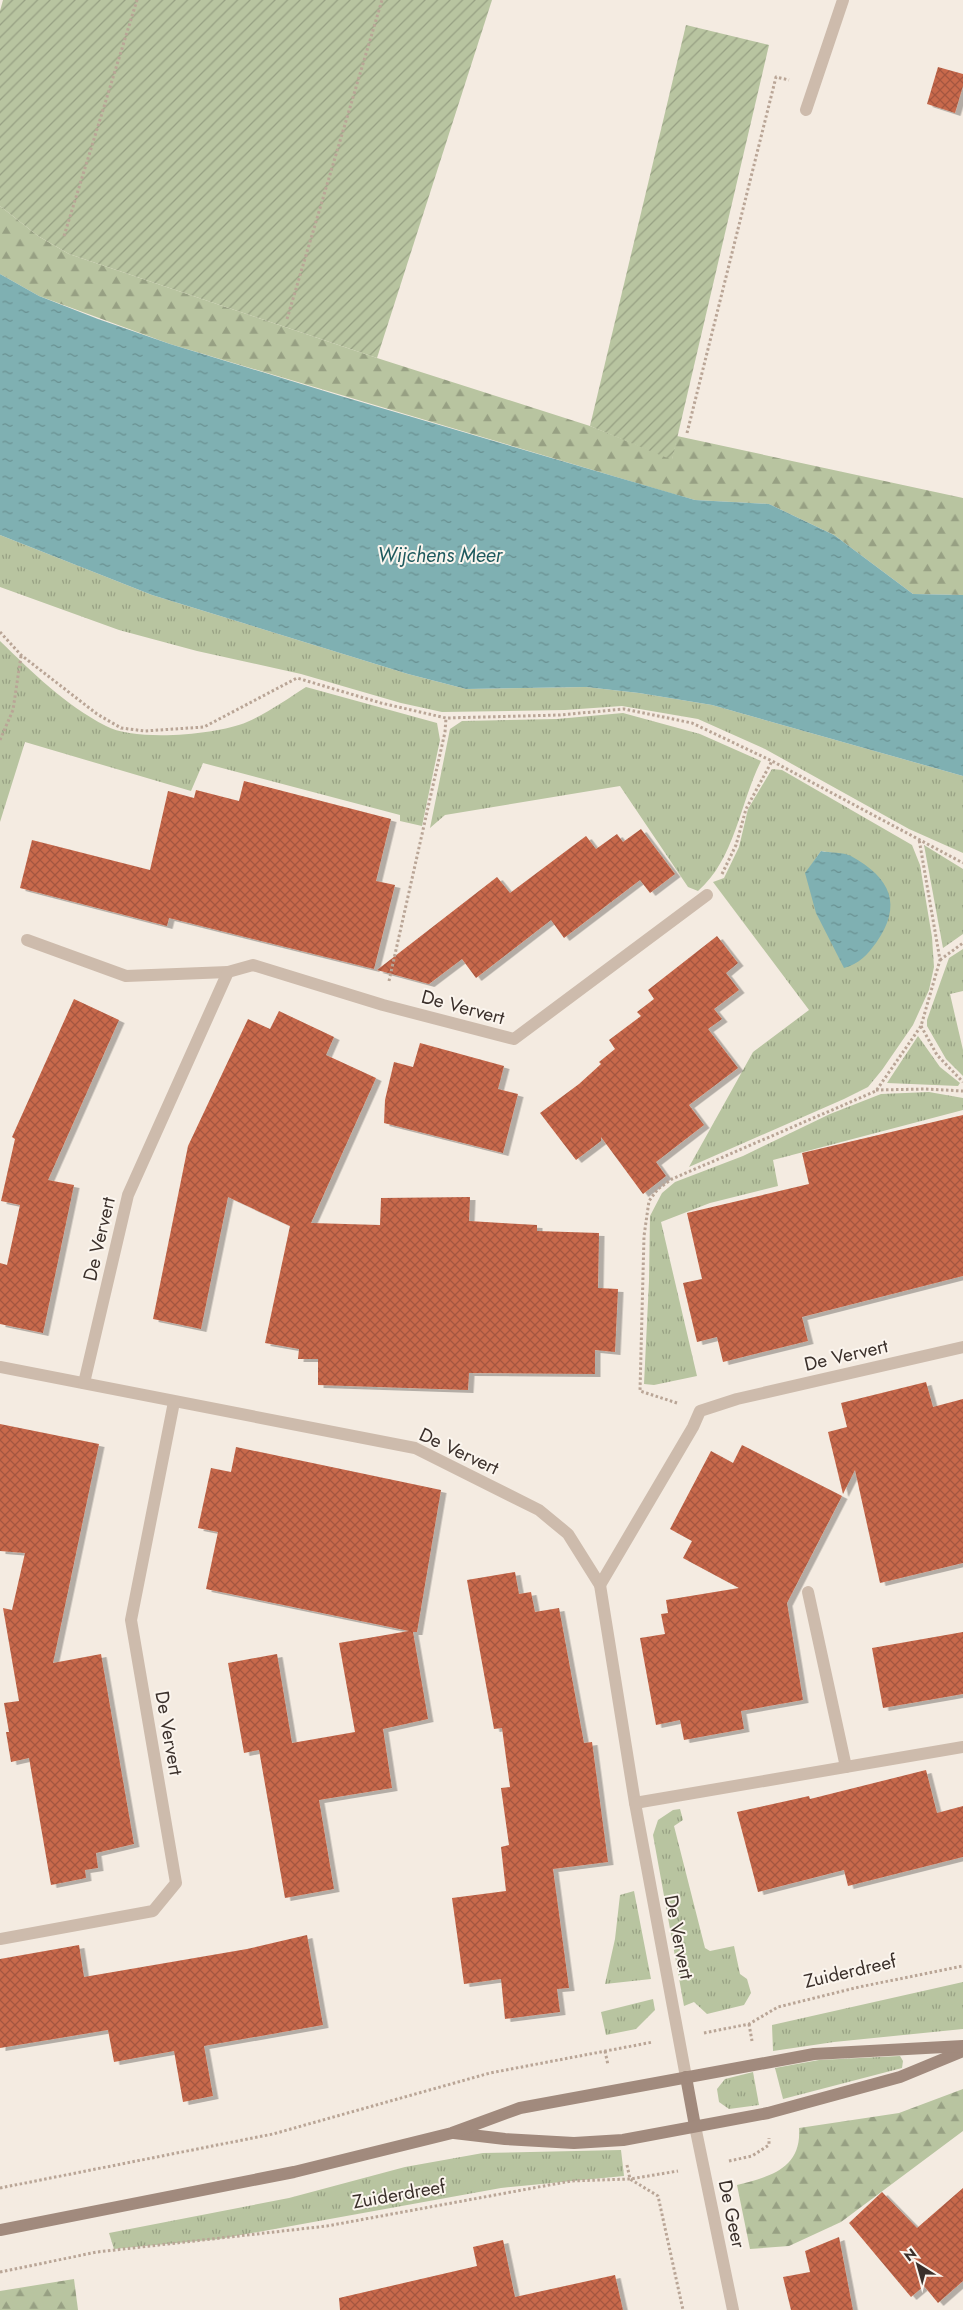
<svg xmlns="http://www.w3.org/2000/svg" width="963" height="2310" font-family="Jost,sans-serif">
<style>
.grass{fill:url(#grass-tufts);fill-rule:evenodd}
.forest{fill:url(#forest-firs)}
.garden{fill:url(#garden-furrows)}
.water{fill:url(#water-ripples)}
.building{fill:url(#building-cross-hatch);filter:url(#shadow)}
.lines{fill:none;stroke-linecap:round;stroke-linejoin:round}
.path{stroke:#b9a596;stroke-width:3;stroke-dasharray:2.5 2.5;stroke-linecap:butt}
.street{stroke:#cdbbac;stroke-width:12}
.secondary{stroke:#a18a7d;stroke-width:12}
.labels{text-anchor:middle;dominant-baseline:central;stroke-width:4;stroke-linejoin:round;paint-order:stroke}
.street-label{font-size:19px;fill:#3b302b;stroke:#fbf5ee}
.water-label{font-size:20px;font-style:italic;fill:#1f5a5e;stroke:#fbf5ee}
</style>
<defs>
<pattern id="grass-tufts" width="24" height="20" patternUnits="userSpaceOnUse" patternTransform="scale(1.25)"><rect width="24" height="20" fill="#b8c4a0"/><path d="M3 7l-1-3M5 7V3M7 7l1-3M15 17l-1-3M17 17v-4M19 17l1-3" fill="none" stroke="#97a083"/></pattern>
<pattern id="forest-firs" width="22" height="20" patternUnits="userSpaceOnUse" patternTransform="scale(1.25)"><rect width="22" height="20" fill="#b8c4a0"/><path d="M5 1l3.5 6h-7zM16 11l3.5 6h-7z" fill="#97a083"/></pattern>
<pattern id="garden-furrows" width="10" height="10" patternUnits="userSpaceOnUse" patternTransform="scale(1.25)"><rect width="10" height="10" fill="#b8c4a0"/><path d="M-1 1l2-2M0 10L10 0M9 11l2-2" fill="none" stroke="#97a083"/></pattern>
<pattern id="water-ripples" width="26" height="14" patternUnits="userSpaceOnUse" patternTransform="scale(1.25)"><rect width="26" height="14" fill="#7fb0b2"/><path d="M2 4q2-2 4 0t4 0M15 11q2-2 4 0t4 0" fill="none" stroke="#699091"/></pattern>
<pattern id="building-cross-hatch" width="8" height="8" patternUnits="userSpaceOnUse" patternTransform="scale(1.25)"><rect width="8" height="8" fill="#c8694b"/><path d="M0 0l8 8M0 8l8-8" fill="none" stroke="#a4573f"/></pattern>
<filter id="shadow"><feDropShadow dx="5.5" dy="3" stdDeviation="0" flood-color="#0004"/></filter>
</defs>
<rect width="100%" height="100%" fill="#f4ebe1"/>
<g class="grass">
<path d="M0,535L152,595L408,674L466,689L586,687L639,693L712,705L963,776V853L909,829L765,749L698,719L622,706L565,710L442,712L401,703L301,674L197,651L119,630L0,587Z"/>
<path d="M0,641C32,672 65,705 106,726C135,742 217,735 247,722C268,713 287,699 306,687L437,723L440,740L422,826L400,821V815L203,763L191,791L25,742L0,822Z"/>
<path d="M623,713L700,734L761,761C740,803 735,859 698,891L688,887L620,786L445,815L430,828L450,729L462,721L557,719Z"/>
<path d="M772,769L782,770L912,845L920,865L932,937L934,967L929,990L913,1025L882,1070L868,1087L844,1099L689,1167L753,1052L809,1010L713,882L724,878L739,847L748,809ZM821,851L850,856L806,873Z"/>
<path d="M924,845L963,869V934L943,948Z"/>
<path d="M963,949V991L950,994L963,1050V1076L946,1059L927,1026V1020L949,958Z"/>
<path d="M918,1036L940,1067L960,1083L958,1086L887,1083Z"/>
<path d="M929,1092L963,1098V1110L773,1160L778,1186L710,1203L661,1222L697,1376L654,1385L644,1384L649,1281L650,1216L662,1193L675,1182L743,1156L830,1114L881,1094Z"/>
<path d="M680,1809L683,1820L674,1826L705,1948L710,1951L734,1946L740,1974L747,1979L751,1993L744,2005L707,2014L694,2002L684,2006L653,1835L658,1820L673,1810Z"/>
<path d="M634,1891L651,1979L605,1984L615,1939L620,1895Z"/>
<path d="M963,1982V2029L834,2042L773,2051L772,2025Z"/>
<path d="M653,1999L655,2010L636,2029L606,2035L601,2012Z"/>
<path d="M900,2056L903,2061L902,2068L783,2099L775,2068L819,2060Z"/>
<path d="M753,2072L759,2105L729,2109L719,2102L717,2089L725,2079Z"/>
<path d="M621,2150L624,2176L501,2188L219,2239L114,2249L109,2233L289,2198L405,2167L483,2153Z"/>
</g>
<g class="forest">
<path d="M0,206L38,236L69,254L377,358L590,426L672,459L677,436L963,498V595L913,594L834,535L769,504L695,500L670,493L170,344L39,296L0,274Z"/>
<path d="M963,2089V2131L841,2222L789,2246L750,2249L737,2185C769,2177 802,2169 799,2128L899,2113Z"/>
<path d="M74,2279L78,2310H0V2291Z"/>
</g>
<g class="garden">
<path d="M3,0H492L377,358L69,254L38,236L0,206V11Z"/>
<path d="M686,25L769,45L672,460L590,426Z"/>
</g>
<g class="water">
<path d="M0,274L39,296L98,319L170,344L344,397L695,500L769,504L834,535L913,594L963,595V776L712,705L639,693L586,687L466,689L408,674L152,595L0,535Z"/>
<path d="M821,851C830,853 843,852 851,856C891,878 903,905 876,943C867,955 859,964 844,968L816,913L805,873Z"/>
</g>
<g class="building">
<path d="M938,67L963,74V86L955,113L927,104Z"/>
<path d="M244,781L391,819L376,881L395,885L374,969L169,918L167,926L20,888L32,840L150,870L168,791L194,798L196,790L239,801Z"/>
<path d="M641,829L675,874L650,893L640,880L564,938L551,920L476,978L462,959L429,984L377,970L497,877L510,893L586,836L596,849L617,834L623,842Z"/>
<path d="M717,936L738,963L726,973L739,990L714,1009L722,1019L708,1029L738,1068L689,1105L704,1125L656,1162L666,1176L643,1194L601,1137V1141L576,1160L540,1113L579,1084L601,1064L599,1062L615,1049L609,1040L641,1016L637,1012L654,999L648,990Z"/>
<path d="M74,999L119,1020L48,1180L74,1185L43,1333L0,1324V1263L7,1265L20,1205L1,1201L15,1139L12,1137Z"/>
<path d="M279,1011L334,1037L326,1055L376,1078L311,1223L380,1225L381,1198L470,1197L469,1221L537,1225V1231L599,1233L598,1288L618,1289L615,1352L595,1350V1374L469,1373L468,1390L318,1385V1359H298L299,1349L265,1343L290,1226L228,1197L201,1329L153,1319L188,1146L248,1019L270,1029Z"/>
<path d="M420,1043L504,1066L498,1089L518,1094L503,1153L384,1123L385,1100L394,1062L413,1067Z"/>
<path d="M963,1115V1276L802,1317L808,1341L723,1362L717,1337L697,1342L683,1283L702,1279L687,1213L809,1184L802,1153Z"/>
<path d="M926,1382L933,1407L963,1399V1563L880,1583L855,1470L843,1494L828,1432L847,1427L841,1403Z"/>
<path d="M0,1424L99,1444L53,1663L101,1654L134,1844L96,1853L98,1868L85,1870L86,1878L51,1885L29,1758L11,1762L6,1732H9L4,1703L19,1701L3,1608L12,1610L25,1553L0,1551Z"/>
<path d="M742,1445L842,1496L787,1603L803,1700L741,1711L744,1729L684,1740L680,1720L656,1725L640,1638L665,1634L661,1614L668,1613L666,1600L739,1588L683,1558L692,1541L670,1529L711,1451L733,1463Z"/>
<path d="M236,1447L441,1490L417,1632H413L428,1719L383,1729L392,1788L319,1800L334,1889L285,1898L259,1750L244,1753L228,1663L277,1654L292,1743L355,1732L339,1643L409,1631L206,1589L218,1532L198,1528L211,1468L231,1472Z"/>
<path d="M515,1572L519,1594L531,1592L535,1612L559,1608L584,1743L592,1742L608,1862L553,1869L569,1988L557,1989L560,2012L505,2019L501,1979L464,1984L452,1898L506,1891L501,1847L509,1845L501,1788L510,1787L502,1728L494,1729L467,1580Z"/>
<path d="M963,1632V1694L883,1708L872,1648Z"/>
<path d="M926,1770L937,1813L963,1806V1857L848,1886L844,1870L758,1892L737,1812L809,1796L810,1799Z"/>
<path d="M307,1935L323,2025L204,2046L213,2096L183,2102L174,2051L114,2062L108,2030L0,2048V1959L79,1945L84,1977L247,1949Z"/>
<path d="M963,2188V2281L938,2303L924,2286L911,2297L849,2223L882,2192L917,2228Z"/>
<path d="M839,2237L853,2310H791L783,2277L810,2272L805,2251Z"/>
<path d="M503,2240L515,2297L615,2275L623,2310H340L339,2298L477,2266L473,2247Z"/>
</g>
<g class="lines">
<g class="path">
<path d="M64,236L137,0"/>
<path d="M287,319L382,0"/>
<path d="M687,433L776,77L789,80"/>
<path d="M0,632L21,655L97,714L121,728L145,731L204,727L297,678L381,703L446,718L560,715L624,709L692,723L772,761L963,863"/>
<path d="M0,740L13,710L21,656"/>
<path d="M722,874L736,845L746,809L772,761"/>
<path d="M940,960L963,943"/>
<path d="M389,981L445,732L446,718"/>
<path d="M921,1026L937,1055L963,1082"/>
<path d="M876,1090L925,1089L963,1091"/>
<path d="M677,1403L640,1391L644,1236L649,1201L658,1189L672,1179L876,1091L921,1026L940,960L919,839"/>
<path d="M749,2024L752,2041"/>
<path d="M704,2033L749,2024L778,2007L859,1987L963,1966"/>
<path d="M605,2051L608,2065"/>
<path d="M729,2161L752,2156L769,2145V2138"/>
<path d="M627,2165L630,2179L658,2196L683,2310"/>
<path d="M0,2188L273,2134L490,2073L653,2042"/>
<path d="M0,2272L97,2252L327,2226L571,2181L630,2179L678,2171"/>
</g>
<g class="street">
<path d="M806,110L843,0"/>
<path d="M27,940L126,976L228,972"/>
<path d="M0,1367L415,1448L539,1510L568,1534L600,1585L635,1803L686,2077"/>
<path d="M84,1383L128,1195L228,972L253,965L383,1005L514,1039L707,895"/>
<path d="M600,1585L693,1427L700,1411L737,1399L963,1347"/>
<path d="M808,1592L846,1767"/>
<path d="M635,1803L963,1747"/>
<path d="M0,1939L153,1911L176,1883L131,1620L174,1402"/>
<path d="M695,2126L733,2310"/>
</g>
<g class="secondary">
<path d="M686,2077L695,2126"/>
<path d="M454,2133L505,2139L574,2143L623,2140L768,2113L900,2077L963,2051"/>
<path d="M0,2230L294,2172L452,2133L520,2108L814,2054L963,2046"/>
</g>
</g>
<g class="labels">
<g class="street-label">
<text transform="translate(463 1007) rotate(15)">De Ververt</text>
<text transform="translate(99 1239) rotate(-77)">De Ververt</text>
<text transform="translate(846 1355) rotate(-13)">De Ververt</text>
<text transform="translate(459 1451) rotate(25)">De Ververt</text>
<text transform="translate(169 1733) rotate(80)">De Ververt</text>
<text transform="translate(679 1937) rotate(79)">De Ververt</text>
<text transform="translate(850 1971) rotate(-13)">Zuiderdreef</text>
<text transform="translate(399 2194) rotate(-10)">Zuiderdreef</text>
<text transform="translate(732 2214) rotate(78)">De Geer</text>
</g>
<g class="water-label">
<text x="440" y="555">Wijchens Meer</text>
</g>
</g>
<g transform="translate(918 2265) rotate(323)" stroke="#fbf5ee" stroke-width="4" paint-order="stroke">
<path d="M0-4L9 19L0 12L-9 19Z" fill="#3b302b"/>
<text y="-8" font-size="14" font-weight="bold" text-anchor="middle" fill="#3b302b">N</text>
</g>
</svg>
